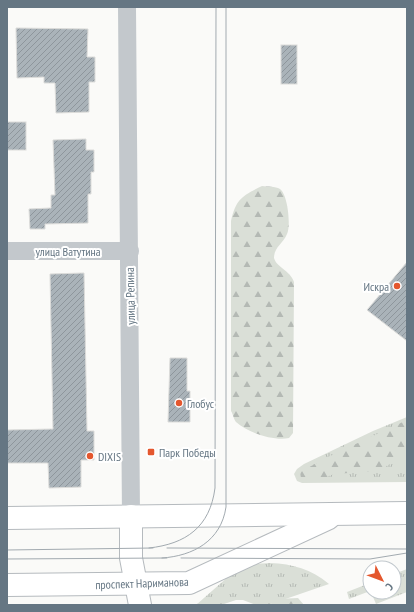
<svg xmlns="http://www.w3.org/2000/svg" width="414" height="612" font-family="'PT Sans Narrow',sans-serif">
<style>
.grass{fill:url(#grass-tufts)}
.forest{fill:url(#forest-firs)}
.building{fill:url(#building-hatch);stroke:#dcdcda}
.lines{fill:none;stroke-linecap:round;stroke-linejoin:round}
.major-casing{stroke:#b5babe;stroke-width:24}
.minor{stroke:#c3c8cc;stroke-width:18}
.major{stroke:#fff;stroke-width:22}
.tram{stroke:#a2aab0;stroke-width:1}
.poi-dot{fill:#e4572e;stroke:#fff;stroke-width:1.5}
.labels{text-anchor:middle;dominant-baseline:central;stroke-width:4;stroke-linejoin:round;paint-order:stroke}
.street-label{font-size:12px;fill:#657683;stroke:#fff}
.poi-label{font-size:12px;fill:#657683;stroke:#fff;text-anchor:start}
</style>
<defs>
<pattern id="grass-tufts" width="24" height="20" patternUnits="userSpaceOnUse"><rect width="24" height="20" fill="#dadfd7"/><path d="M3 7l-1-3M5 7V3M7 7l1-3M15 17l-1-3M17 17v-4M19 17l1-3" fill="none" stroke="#b4b9b4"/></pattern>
<pattern id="forest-firs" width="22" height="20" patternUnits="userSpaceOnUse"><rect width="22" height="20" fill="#dadfd7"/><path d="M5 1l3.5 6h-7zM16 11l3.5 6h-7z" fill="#b4b9b4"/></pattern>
<pattern id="building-hatch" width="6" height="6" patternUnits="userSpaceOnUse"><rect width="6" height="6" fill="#aab3b9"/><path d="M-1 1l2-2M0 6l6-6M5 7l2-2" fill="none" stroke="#8e969c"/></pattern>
</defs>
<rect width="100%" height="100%" fill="#fafaf8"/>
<g class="grass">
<path d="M407,417V482L302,483L297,481L294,474L297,469L304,464L373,431Z"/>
<path d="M270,563C293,564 311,569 329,584L268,605H256L243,600H236L221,605H196L229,576L253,564Z"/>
<path d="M407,569V592L376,604L371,592H394V574Z"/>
<path d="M370,583V591L349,599L347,592Z"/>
</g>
<g class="forest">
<path d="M262,186C268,187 275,186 280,189C288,195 291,226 287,234C283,244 274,247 274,258C277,268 290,270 294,282L293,433L289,438C274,441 248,433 236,422C234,420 233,414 231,411V221C236,199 242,196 262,186Z"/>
<path d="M407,420V457L395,461L378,471L334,474L319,480H304L301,478L300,472L330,456Z"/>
<path d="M298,598L304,605H270L276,599Z"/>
</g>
<g class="building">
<path d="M16,28L88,29L87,57H95V82H89V112L56,113L55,83H44V77L17,78Z"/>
<rect x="281" y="45" width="16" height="39"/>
<rect x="7" y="122" width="19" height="28"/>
<path d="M86,139V150H94V172H91V194H88V223L45,224V229H30L29,209L51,208V195H55L53,140Z"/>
<path d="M407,262V341L367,310Z"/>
<path d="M84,273L87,431H94V460H81V487L49,488L48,463H7V430L53,429L50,274Z"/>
<path d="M170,358H187V391H190V422H168Z"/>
</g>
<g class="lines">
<defs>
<g id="major">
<path d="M131,516V558L140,605"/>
<path d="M7,518L407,513"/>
<path d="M7,585L189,583L329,518"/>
</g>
</defs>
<use href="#major" class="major-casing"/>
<g class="minor">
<path d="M127,7L131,516"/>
<path d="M7,251H130"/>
</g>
<use href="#major" class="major"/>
<g class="tram">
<path d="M149,548C186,544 210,527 215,488L216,7"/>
<path d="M167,548L407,549"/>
<path d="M7,550L153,548"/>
<path d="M162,558C193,556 221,541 226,507V7"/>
<path d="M181,558L370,559L407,553"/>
<path d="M7,559L167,558"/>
</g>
</g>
<g class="poi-dot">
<circle cx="397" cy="286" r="4"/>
<circle cx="179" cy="403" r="4"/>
<rect x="147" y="448" width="8" height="8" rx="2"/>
<circle cx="90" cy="456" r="4"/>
</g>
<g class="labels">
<g class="street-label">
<text x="68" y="251">улица Ватутина</text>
<text transform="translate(130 296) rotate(-91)">улица Репина</text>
<text transform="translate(142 583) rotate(-2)">проспект Нариманова</text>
</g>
<g class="poi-label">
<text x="389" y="286" text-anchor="end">Искра</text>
<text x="187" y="403">Глобус</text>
<text x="159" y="452">Парк Победы</text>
<text x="98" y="456">DIXIS</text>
</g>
</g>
<rect width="414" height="612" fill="none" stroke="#657683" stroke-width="16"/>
<g transform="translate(382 580) rotate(132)"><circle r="19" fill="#ffffff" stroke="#c1c8cd"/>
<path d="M0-3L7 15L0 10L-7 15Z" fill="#e4572e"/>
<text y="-6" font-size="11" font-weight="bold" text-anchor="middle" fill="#657683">С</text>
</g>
</svg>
